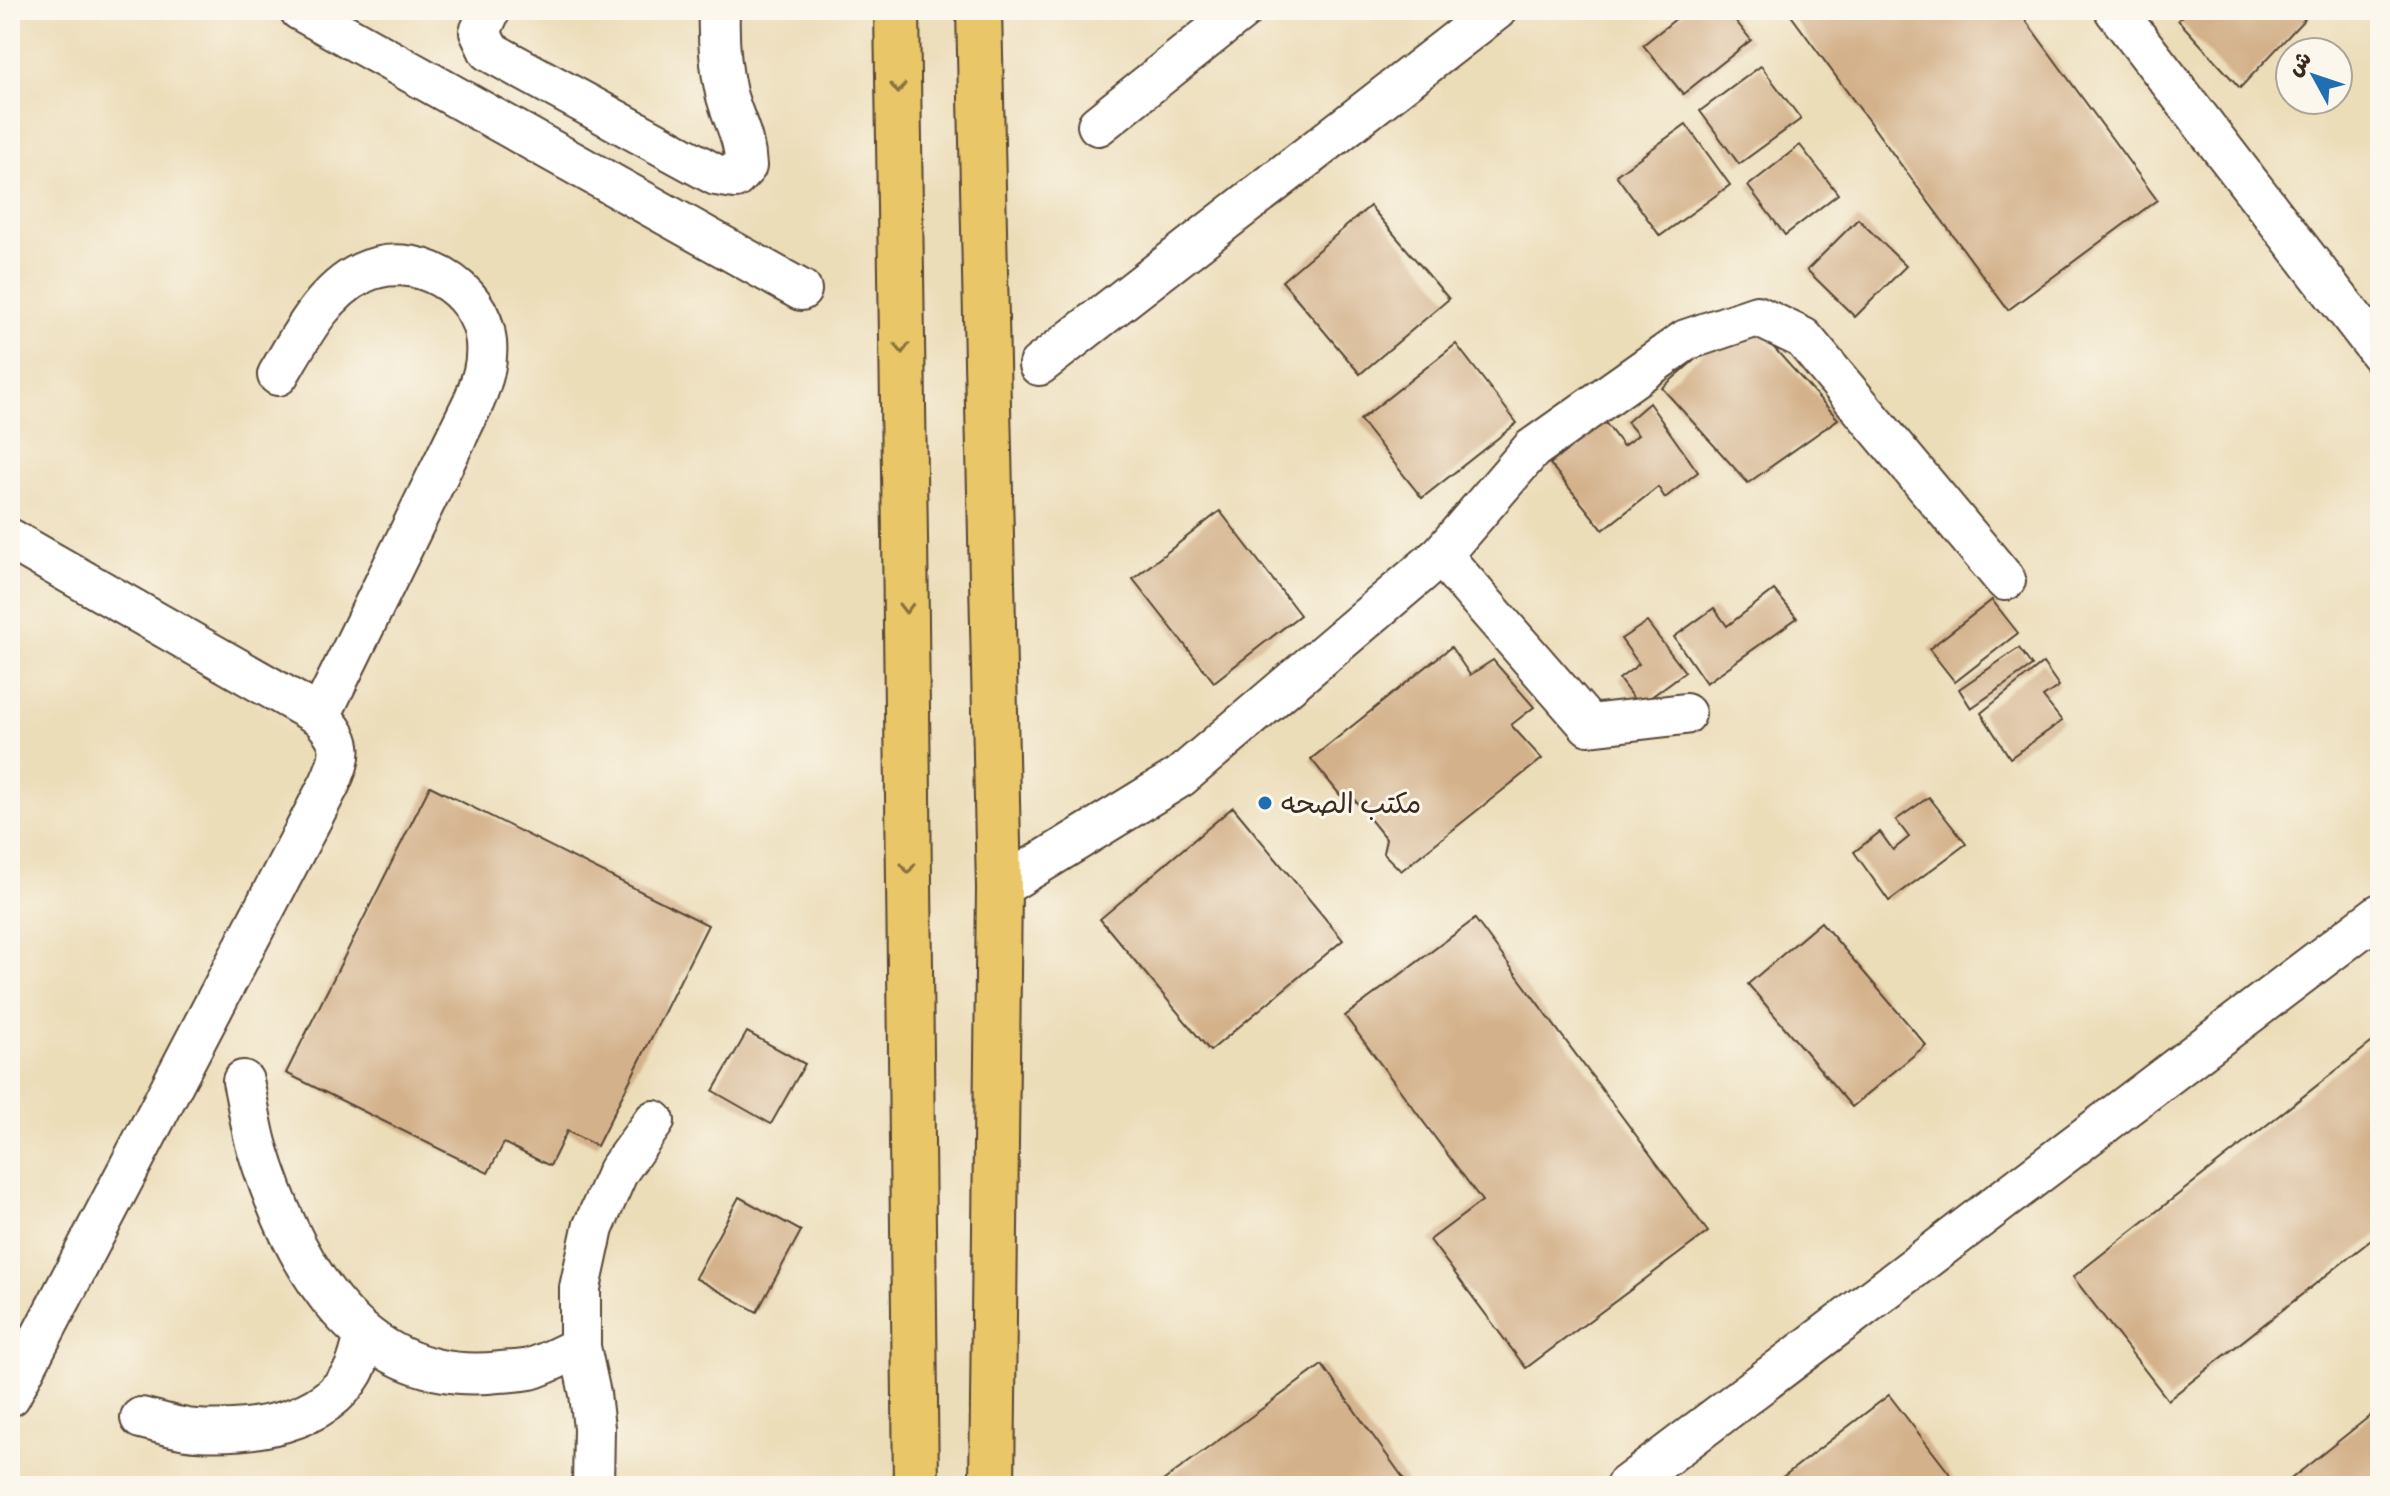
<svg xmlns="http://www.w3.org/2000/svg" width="2390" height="1496" font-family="Itim,'Playpen Sans Arabic',sans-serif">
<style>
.building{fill:#d3b18a}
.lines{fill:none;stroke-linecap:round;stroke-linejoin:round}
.minor-casing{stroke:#564535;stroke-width:44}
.major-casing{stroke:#564535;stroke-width:48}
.minor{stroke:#fff;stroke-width:40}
.major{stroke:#e9c769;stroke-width:44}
.oneway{stroke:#897140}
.poi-dot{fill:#1f6fb2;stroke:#fbf7ec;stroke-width:3}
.labels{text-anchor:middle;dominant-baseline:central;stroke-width:6;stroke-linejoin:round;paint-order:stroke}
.poi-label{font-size:28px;fill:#3b2a1e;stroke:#fbf7ec;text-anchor:start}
</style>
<rect width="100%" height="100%" fill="#fbf7ec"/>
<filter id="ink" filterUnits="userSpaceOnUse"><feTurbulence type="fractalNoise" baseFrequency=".0125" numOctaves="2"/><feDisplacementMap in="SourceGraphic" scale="16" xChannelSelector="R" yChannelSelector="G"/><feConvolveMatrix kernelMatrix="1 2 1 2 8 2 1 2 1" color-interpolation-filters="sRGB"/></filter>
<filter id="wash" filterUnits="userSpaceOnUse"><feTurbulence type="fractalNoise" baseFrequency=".006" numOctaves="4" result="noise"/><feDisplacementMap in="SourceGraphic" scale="32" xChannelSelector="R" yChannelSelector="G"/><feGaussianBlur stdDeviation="1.8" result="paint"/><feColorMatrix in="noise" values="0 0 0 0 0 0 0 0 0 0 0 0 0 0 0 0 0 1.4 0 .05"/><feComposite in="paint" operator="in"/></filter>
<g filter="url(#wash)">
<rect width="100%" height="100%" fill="#ecddb9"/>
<g id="blocks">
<g class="building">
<path d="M1687,10H1727L1751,40L1683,94L1643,45Z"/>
<path d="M1787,10H2018L2157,200L2008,310Z"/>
<path d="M2188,10H2313L2240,88L2178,20Z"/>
<path d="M1761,66L1801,119L1739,164L1700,111Z"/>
<path d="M1686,124L1730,185L1660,236L1616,175Z"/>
<path d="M1800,145L1838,194L1785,235L1748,186Z"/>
<path d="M1370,206L1449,299L1360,374L1282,281Z"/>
<path d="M1858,219L1906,266L1855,317L1807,270Z"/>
<path d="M1759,331L1838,419L1748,483L1662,388L1706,350Z"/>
<path d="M1456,344L1517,423L1422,498L1360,420Z"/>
<path d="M1649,403L1698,472L1665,498L1658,487L1603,530L1550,464L1604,421L1623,446L1638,435L1627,422Z"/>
<path d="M1220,511L1300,615L1214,682L1133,579Z"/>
<path d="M1774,590L1797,618L1706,683L1674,637L1714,608L1727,626Z"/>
<path d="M1992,600L2018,633L1955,682L1929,649Z"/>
<path d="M1647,622L1685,672L1639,706L1619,679L1639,664L1621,639Z"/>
<path d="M1451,647L1470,675L1493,660L1534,707L1511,725L1542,759L1401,871L1383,853L1386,839L1353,798L1340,795L1311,759Z"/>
<path d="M2019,648L2032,666L1971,708L1959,689Z"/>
<path d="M2043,663L2059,686L2043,697L2062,721L2010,758L1981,713Z"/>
<path d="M430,786L708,925L597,1146L567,1131L550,1166L504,1143L488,1173L286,1073Z"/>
<path d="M1929,797L1966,844L1889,901L1854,852L1880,832L1893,850L1909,837L1896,820Z"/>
<path d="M1233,807L1343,940L1210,1051L1100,919Z"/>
<path d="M1475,919L1708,1232L1526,1368L1430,1240L1482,1201L1345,1016Z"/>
<path d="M1821,922L1926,1045L1852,1107L1748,984Z"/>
<path d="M747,1032L805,1064L771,1124L713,1091Z"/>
<path d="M2380,1036V1233L2168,1400L2073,1277Z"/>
<path d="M739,1197L801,1231L757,1312L695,1278Z"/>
<path d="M1322,1365L1409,1486H1156Z"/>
<path d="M1889,1395L1959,1486H1771Z"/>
<path d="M2380,1408V1486H2282Z"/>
</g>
</g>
</g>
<g filter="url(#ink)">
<use href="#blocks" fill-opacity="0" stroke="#564535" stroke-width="2"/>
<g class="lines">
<defs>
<g id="minor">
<path d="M300,10L801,290"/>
<path d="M490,10L480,32L489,51L716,175L735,178L746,166C745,137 733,120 726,93C720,66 718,37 719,10"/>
<path d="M2115,10L2380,353"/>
<path d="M1098,125L1242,10"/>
<path d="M1039,365L1496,10"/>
<path d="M278,375C300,338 322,293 362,273C413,248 481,286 486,342C488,364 482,381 474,401L320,716"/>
<path d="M10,539L320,716C344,742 344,751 330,783L10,1396"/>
<path d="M1441,555L1589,725L1685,714"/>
<path d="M999,888L1180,777L1441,555L1532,449L1686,340L1757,316L1803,338L2005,580"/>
<path d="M243,1081C248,1103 251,1126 257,1147C292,1262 359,1389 500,1372C509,1371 520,1371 530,1369C547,1364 564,1354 580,1347"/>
<path d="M141,1418C159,1422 178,1429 196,1430C251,1433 323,1424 353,1372C359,1362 361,1348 365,1336"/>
<path d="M593,1486L594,1428L590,1394L580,1347V1288L593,1228L618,1171L654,1121"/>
<path d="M1626,1486L2380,914"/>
</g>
<g id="major">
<path d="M897,10L905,537L916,1486"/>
<path d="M979,10L999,888L992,1486"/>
</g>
</defs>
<use href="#minor" class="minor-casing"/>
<use href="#major" class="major-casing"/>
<use href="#minor" class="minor"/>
<use href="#major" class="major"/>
</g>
<defs><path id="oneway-chevron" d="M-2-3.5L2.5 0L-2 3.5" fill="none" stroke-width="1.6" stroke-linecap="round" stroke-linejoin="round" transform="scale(2)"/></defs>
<g class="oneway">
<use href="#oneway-chevron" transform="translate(898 88) rotate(89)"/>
<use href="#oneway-chevron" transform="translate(902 348) rotate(89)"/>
<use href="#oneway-chevron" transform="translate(906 608) rotate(90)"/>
<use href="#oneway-chevron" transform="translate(908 868) rotate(90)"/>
</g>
</g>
<circle class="poi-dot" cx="1265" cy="803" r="8"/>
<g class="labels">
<g class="poi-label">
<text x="1281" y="803">مكتب الصحه</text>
</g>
</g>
<rect width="2390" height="1496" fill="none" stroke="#fbf7ec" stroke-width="40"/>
<g transform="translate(2314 76) rotate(310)"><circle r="38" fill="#fbf7ec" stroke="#aea59a" stroke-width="2"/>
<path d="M0-6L14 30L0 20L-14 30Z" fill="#1f6fb2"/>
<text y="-12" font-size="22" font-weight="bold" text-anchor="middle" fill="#3b2a1e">ش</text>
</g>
</svg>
